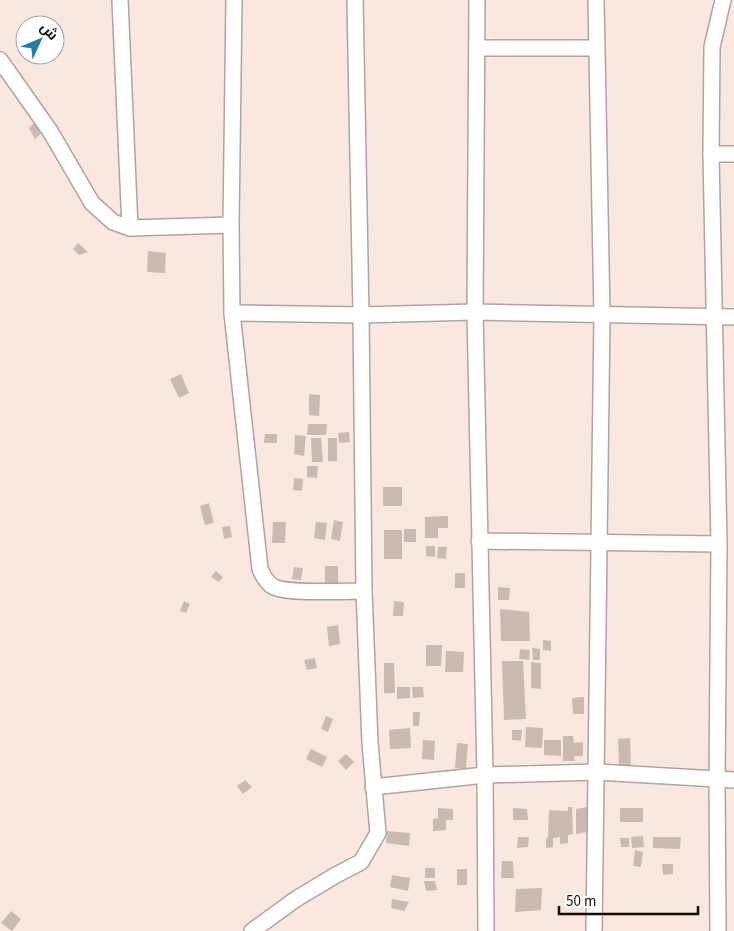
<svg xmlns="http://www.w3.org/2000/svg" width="734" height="931" font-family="'Source Sans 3',Cairo,sans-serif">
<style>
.building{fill:#cbb9b2}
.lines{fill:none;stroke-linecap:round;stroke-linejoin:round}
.street-casing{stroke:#b4a39c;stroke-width:18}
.street{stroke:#fff;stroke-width:15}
</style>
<rect width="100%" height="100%" fill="#f9e7e0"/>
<g class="building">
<path d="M35,122L43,132L35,139L29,128Z"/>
<path d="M78,243L88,252L79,255L73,249Z"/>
<path d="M148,251L166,253L165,273L147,272Z"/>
<path d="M181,374L189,393L179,398L170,379Z"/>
<path d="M309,394L320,395L319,416L309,415Z"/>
<path d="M308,424H327L326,435H307Z"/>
<path d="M349,432L350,442L339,443L338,433Z"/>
<path d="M265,434H277V443H264Z"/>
<path d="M295,435L306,436L304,456L294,454Z"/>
<path d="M311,438H321L323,462H312Z"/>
<rect x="328" y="438" width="9" height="23"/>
<path d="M307,466H318L317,478L307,477Z"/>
<path d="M294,478L303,479L302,491L293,490Z"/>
<rect x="383" y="487" width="19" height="19"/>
<path d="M209,503L214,523L205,525L200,506Z"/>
<path d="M448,516V528H438V538H425V517Z"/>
<path d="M334,520L343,522L340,541L331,539Z"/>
<path d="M273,522H286L285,543H272Z"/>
<path d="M316,522L327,523L325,540L314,538Z"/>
<path d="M230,526L232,537L224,539L222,527Z"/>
<rect x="404" y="529" width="12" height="13"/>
<rect x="384" y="530" width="18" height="29"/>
<path d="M426,546H435V557L426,556Z"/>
<path d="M438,547H447L446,559L437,558Z"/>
<rect x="325" y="566" width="13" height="19"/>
<path d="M294,567L303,568L301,580L292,579Z"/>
<path d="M216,571L223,577L219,582L211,577Z"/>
<rect x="455" y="573" width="10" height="15"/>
<path d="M498,587L510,588L509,600H498Z"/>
<path d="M184,601L190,604L186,613L180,611Z"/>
<path d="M394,601L404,602L403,616H393Z"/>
<path d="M500,609L529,612L530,641H501Z"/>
<path d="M338,625L340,644L329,646L327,627Z"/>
<path d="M543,640L551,641V651L543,650Z"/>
<path d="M426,645H442L441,666H426Z"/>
<path d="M532,648L540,649V660H533Z"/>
<path d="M520,649L530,650L529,660L519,659Z"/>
<path d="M446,651L464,652L463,672H445Z"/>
<path d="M315,658L317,668L307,670L304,660Z"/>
<path d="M502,661H523L526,719L504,720Z"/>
<path d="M531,662L541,663V689L531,688Z"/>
<path d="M384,663H394L395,693H384Z"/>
<path d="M397,687H410V698L397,699Z"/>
<path d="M412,687H423L424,697L413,698Z"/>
<path d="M584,697V714H573L572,698Z"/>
<path d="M413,712H420L419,726H413Z"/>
<path d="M326,716L333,719L328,732L321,729Z"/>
<path d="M526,727L543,728L542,748L525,747Z"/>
<path d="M410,728L411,748L390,749L389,730Z"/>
<path d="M512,730H522L521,741L512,740Z"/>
<path d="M563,736H573L574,743L583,742V756H574L575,761H563Z"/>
<path d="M630,738L631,767L619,768L618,739Z"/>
<path d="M423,740L435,741L434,760L422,759Z"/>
<path d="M544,740H561V756L544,755Z"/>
<path d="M457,743L468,744L466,769L455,768Z"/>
<path d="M311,749L327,757L322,767L306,759Z"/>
<path d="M346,754L354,762L346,770L338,761Z"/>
<path d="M245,780L252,787L243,794L237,786Z"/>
<path d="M568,807H572L573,834L568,835V843L560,844V837L553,838V847L546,848V839L548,837L549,810L568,811Z"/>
<path d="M587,807V832L576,834V809Z"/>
<path d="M438,808L453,809V820H446V830L433,831V819L438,818Z"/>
<path d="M513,808L527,809L528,820H513Z"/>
<rect x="620" y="808" width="23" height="14"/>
<path d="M387,831L410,833L409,846L386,843Z"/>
<path d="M643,836L644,847L632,848L631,837Z"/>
<path d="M518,837H529L528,847L517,848Z"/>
<path d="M653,837H681L680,849L653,848Z"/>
<path d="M620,838H629V847H621Z"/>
<path d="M635,850L643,852L641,867L633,866Z"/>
<path d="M502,861H513L514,878H501Z"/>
<path d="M662,864H673V874L663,875Z"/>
<rect x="425" y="868" width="10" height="10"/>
<rect x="457" y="869" width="10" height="16"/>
<path d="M392,875L410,878L408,891L390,887Z"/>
<path d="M424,881H435L437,890L426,891Z"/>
<path d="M542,888L541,910L515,912L516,889Z"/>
<path d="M392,899L409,902L404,911L391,908Z"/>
<path d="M11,911L21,919L12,931L1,923Z"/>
</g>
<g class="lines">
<defs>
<g id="street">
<path d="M120,0L130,228L231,225"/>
<path d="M234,0L231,225L232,313L260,569C263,576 267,584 274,587C287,594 346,591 364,591"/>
<path d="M477,0L475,312L485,775L486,931"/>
<path d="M477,48H596"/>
<path d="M0,60L50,131L92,203L113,222L130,228"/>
<path d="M711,154H734"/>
<path d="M232,313L361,315L475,312L734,317"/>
<path d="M479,541L719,544"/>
<path d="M373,787L485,775L597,772L734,780"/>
<path d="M252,931L296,899L336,875L361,862L378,833L370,743L364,591L361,315L355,0"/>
<path d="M594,931L602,315L596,0"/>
<path d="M718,931L717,780L719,544L711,154L712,47L723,0"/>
</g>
</defs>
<use href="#street" class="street-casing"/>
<use href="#street" class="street"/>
</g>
<g transform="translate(40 40) rotate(46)"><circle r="24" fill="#ffffff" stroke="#a19e9d"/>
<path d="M0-4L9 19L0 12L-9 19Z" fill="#247cab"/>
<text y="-8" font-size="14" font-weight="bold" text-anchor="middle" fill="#130d0b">ش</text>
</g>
<path d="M559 906v8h139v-8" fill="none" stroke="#130d0b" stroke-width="2.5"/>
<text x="566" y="906" font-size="15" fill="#130d0b" stroke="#ffffff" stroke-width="4" paint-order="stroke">50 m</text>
</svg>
